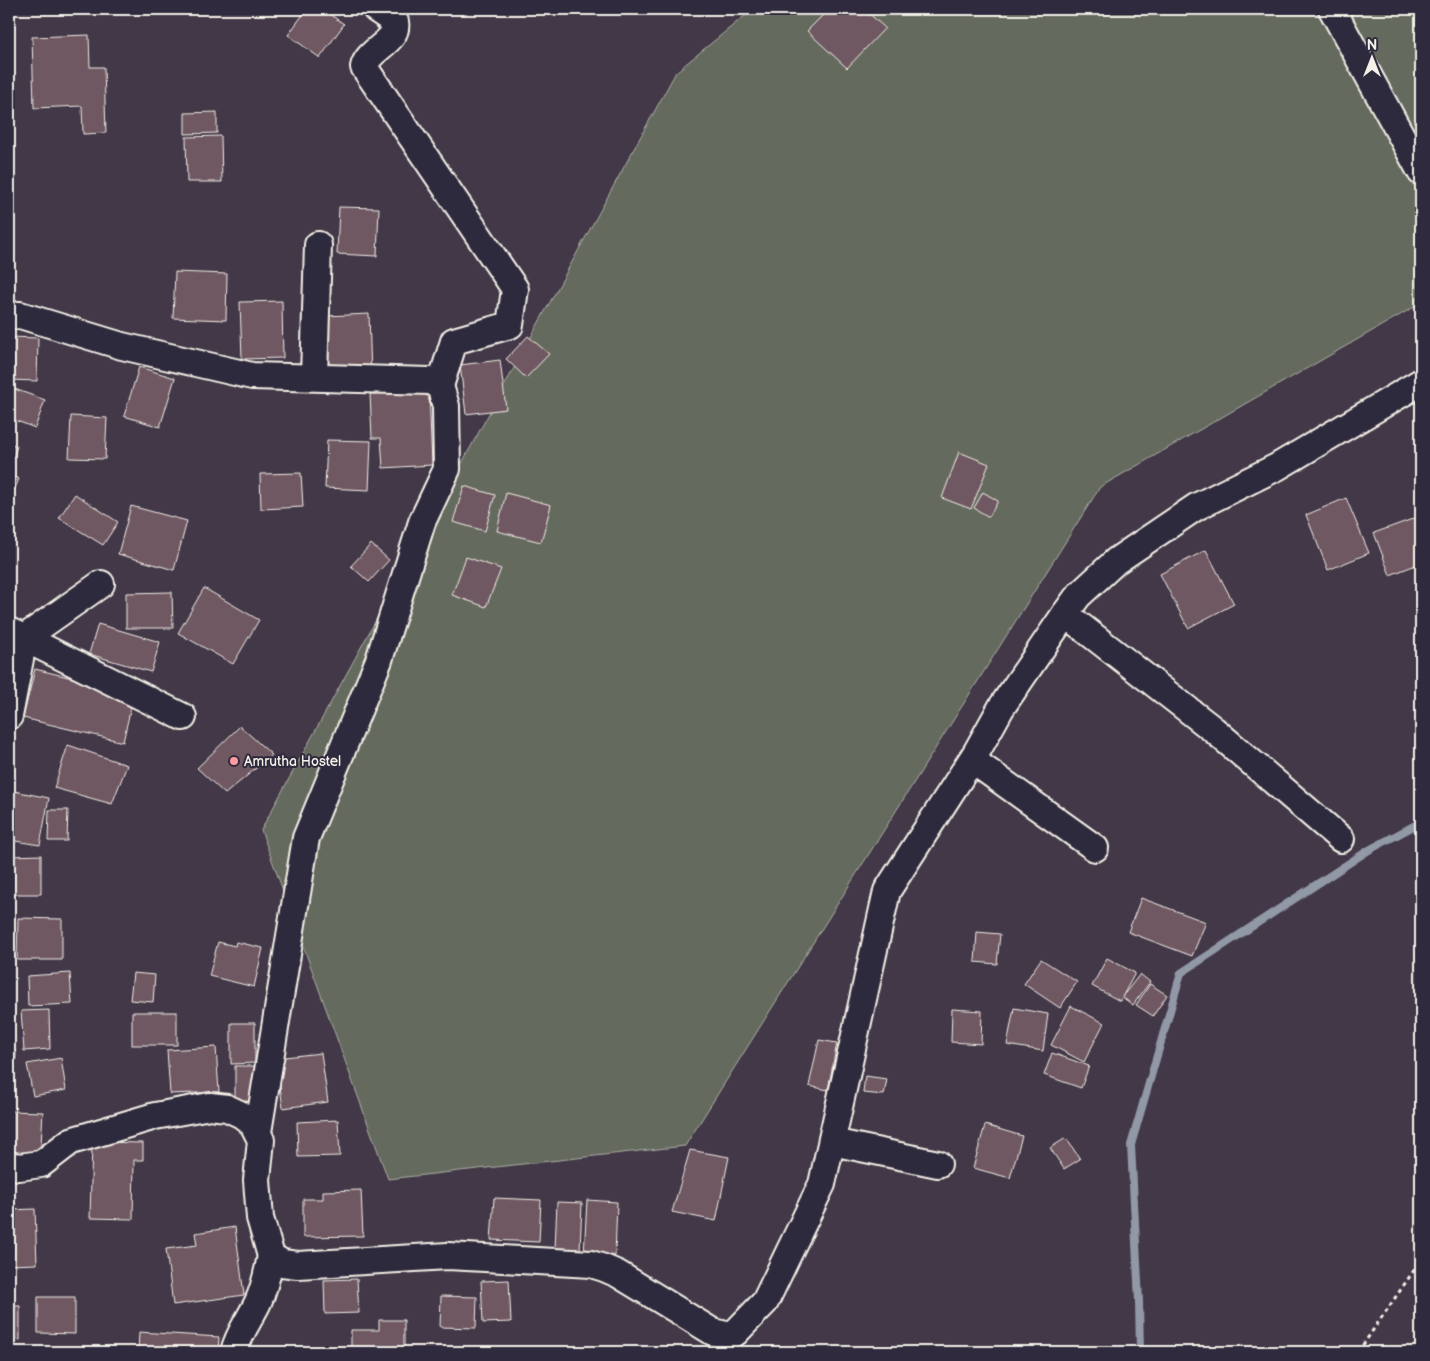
<svg xmlns="http://www.w3.org/2000/svg" width="1430" height="1361" font-family="'Balsamiq Sans',sans-serif">
<style>
.green{fill:#656b5f;stroke:#acaea4}
.lines{fill:none;stroke-linecap:round;stroke-linejoin:round}
.stream{stroke:#9299a6;stroke-width:8}
.building{fill:#6f5863;stroke:#f4f1e8}
.minor-casing{stroke:#f4f1e8;stroke-width:30}
.path{stroke:#f4f1e8;stroke-width:3;stroke-dasharray:4 4;stroke-linecap:butt}
.minor{stroke:#2f2a3d;stroke-width:26}
.poi-dot{fill:#ff9aa2;stroke:#2f2a3d;stroke-width:2}
.labels{text-anchor:middle;dominant-baseline:central;stroke-width:4;stroke-linejoin:round;paint-order:stroke}
.poi-label{font-size:14px;fill:#f4f1e8;stroke:#2f2a3d;text-anchor:start}
</style>
<rect width="100%" height="100%" fill="#423848"/>
<filter id="ink" filterUnits="userSpaceOnUse"><feTurbulence type="fractalNoise" baseFrequency=".02" numOctaves="2"/><feDisplacementMap in="SourceGraphic" scale="10" xChannelSelector="R" yChannelSelector="G"/><feConvolveMatrix kernelMatrix="1 2 1 2 8 2 1 2 1" color-interpolation-filters="sRGB"/></filter>
<g filter="url(#ink)">
<path class="green" d="M753,9H1421V303L1100,487L685,1146L388,1179L261,830L676,72Z"/>
<g class="lines">
<path class="stream" d="M1140,1352L1139,1301L1131,1145L1181,973L1369,850L1421,822"/>
</g>
<g class="building">
<path d="M307,9H322L344,24L320,58L288,35Z"/>
<path d="M829,9H864L885,28L847,68L807,31Z"/>
<path d="M89,35L90,67H104L106,133L83,134L82,106L34,108L32,37Z"/>
<path d="M217,112V133L185,134V113Z"/>
<path d="M221,136L222,182H187L186,137Z"/>
<path d="M339,207L379,208L377,256L337,254Z"/>
<path d="M175,272L227,274L226,320L173,318Z"/>
<path d="M282,301L283,358L242,359L240,302Z"/>
<path d="M369,314L371,376H328L326,316Z"/>
<path d="M528,336L549,354L526,378L506,359Z"/>
<path d="M9,337L38,338L37,381L9,380Z"/>
<path d="M500,360L506,409L466,414L460,365Z"/>
<path d="M139,367L175,378L160,427L124,416Z"/>
<path d="M9,387L45,400L35,428L9,418Z"/>
<path d="M429,392L432,465L383,468L381,438H372L370,394Z"/>
<path d="M71,416L107,418L105,459L69,458Z"/>
<path d="M327,440L371,441L369,490L325,488Z"/>
<path d="M9,443L17,446L9,471Z"/>
<path d="M959,452L989,464L971,509L942,498Z"/>
<path d="M301,473L303,507L261,509L260,474Z"/>
<path d="M9,475L19,479L10,500H9Z"/>
<path d="M464,486L495,495L485,531L453,522Z"/>
<path d="M983,492L998,501L989,517L974,508Z"/>
<path d="M506,493L551,505L541,542L497,531Z"/>
<path d="M75,494L118,522L103,545L59,518Z"/>
<path d="M1346,498L1369,553L1328,570L1306,515Z"/>
<path d="M131,506L187,521L174,570L118,554Z"/>
<path d="M1418,517L1421,525V563L1390,575L1374,533Z"/>
<path d="M371,544L389,560L369,582L351,566Z"/>
<path d="M1206,550L1234,604L1188,628L1160,574Z"/>
<path d="M466,557L501,569L486,607L452,595Z"/>
<path d="M204,588L259,620L233,664L178,633Z"/>
<path d="M172,592L173,628H126V593Z"/>
<path d="M98,624L160,642L151,672L89,654Z"/>
<path d="M35,669L134,693L123,742L23,718Z"/>
<path d="M240,726L272,755L225,794L197,768Z"/>
<path d="M68,745L127,765L112,804L54,788Z"/>
<path d="M9,790L49,798L40,845L9,840Z"/>
<path d="M49,810H68L67,841H48Z"/>
<path d="M41,855V894H9V856Z"/>
<path d="M1141,898L1206,922L1192,956L1128,932Z"/>
<path d="M18,918L62,919V960H17Z"/>
<path d="M977,932L1000,934L997,964L975,962Z"/>
<path d="M218,942L235,946L236,942L263,948L254,987L209,976Z"/>
<path d="M1107,958L1135,973L1120,1001L1092,986Z"/>
<path d="M1041,959L1077,982L1060,1008L1024,984Z"/>
<path d="M70,973L72,1004L28,1006L27,976Z"/>
<path d="M133,973L155,975L153,1002L130,1000Z"/>
<path d="M1140,974L1150,982L1133,1005L1122,997Z"/>
<path d="M1150,984L1167,995L1153,1016L1136,1005Z"/>
<path d="M1071,1006L1104,1023L1084,1062L1051,1045Z"/>
<path d="M1014,1008L1048,1014L1043,1051L1007,1045Z"/>
<path d="M952,1009L982,1011L981,1044L951,1042Z"/>
<path d="M49,1010L50,1049L24,1051L21,1011Z"/>
<rect x="132" y="1012" width="45" height="33"/>
<path d="M231,1023H255V1063L231,1064Z"/>
<path d="M819,1040L837,1043L828,1090L809,1086Z"/>
<path d="M216,1047L219,1092L170,1094L167,1050Z"/>
<path d="M9,1051H16L15,1072H9Z"/>
<path d="M321,1053L328,1102L283,1108L276,1058Z"/>
<path d="M1052,1053L1089,1066L1081,1088L1044,1075Z"/>
<path d="M61,1058L66,1090L33,1096L27,1064Z"/>
<path d="M235,1066H258L259,1106L235,1107Z"/>
<path d="M865,1076L887,1079L884,1095L863,1093Z"/>
<path d="M10,1111L43,1112L40,1161L9,1159Z"/>
<path d="M338,1120L340,1156L298,1157L297,1122Z"/>
<path d="M985,1125L1022,1136L1010,1178L973,1168Z"/>
<path d="M1066,1138L1080,1159L1064,1169L1050,1148Z"/>
<path d="M92,1142L143,1143V1160H134L133,1219L90,1218Z"/>
<path d="M690,1150L729,1157L716,1221L672,1212Z"/>
<path d="M361,1190L363,1236L303,1237V1199H323V1191Z"/>
<path d="M494,1198L541,1200L539,1242L491,1240Z"/>
<path d="M587,1200L617,1202L615,1256L584,1255Z"/>
<path d="M557,1202L582,1203L580,1250L555,1249Z"/>
<path d="M35,1209L37,1264L9,1265V1210Z"/>
<path d="M235,1227L244,1295L173,1305L166,1249L197,1245L195,1233Z"/>
<path d="M357,1279L359,1313L325,1314L324,1280Z"/>
<path d="M509,1280L511,1322L483,1323L481,1281Z"/>
<path d="M441,1296L477,1297L476,1328L440,1327Z"/>
<path d="M38,1297H75V1334L38,1333Z"/>
<path d="M9,1306H20V1340L9,1339Z"/>
<path d="M379,1320H404V1352H351V1330H379Z"/>
<path d="M139,1332L219,1337L218,1352H138Z"/>
</g>
<g class="lines">
<defs>
<g id="minor">
<path d="M376,9L395,22C399,42 368,49 364,67L515,289L510,325L454,341L440,386"/>
<path d="M1332,9L1421,172"/>
<path d="M9,316L20,315L122,346L252,376L430,381L440,386L446,406L447,469L422,522L379,660L306,838L258,1132"/>
<path d="M314,377L318,245"/>
<path d="M101,584L24,638L183,717"/>
<path d="M1065,614L1214,730L1341,839"/>
<path d="M9,716L24,638L9,631"/>
<path d="M972,760L1095,848"/>
<path d="M832,1142L938,1164"/>
<path d="M9,1165L19,1167L41,1164L71,1141L155,1116L210,1106L227,1108L242,1115L253,1124L261,1140L257,1180L260,1218L271,1256L282,1263L298,1265L448,1256L591,1264L604,1268L618,1274L713,1332L726,1335L735,1333L765,1302L822,1184L887,891L976,753L1001,708L1065,614L1078,596L1116,561L1196,507L1277,467L1421,382"/>
<path d="M234,1352C238,1334 250,1319 258,1302C265,1287 268,1271 271,1256"/>
</g>
</defs>
<use href="#minor" class="minor-casing"/>
<path class="path" d="M1358,1352L1421,1260"/>
<use href="#minor" class="minor"/>
</g>
</g>
<circle class="poi-dot" cx="234" cy="761" r="5"/>
<g class="labels">
<g class="poi-label">
<text x="244" y="761">Amrutha Hostel</text>
</g>
</g>
<rect width="1430" height="1361" fill="none" stroke="#2f2a3d" stroke-width="30"/>
<rect x="15" y="15" width="1400" height="1331" fill="none" stroke="#f4f1e8" stroke-width="2" filter="url(#ink)"/>
<g transform="translate(1372 58)" stroke="#2f2a3d" stroke-width="4" paint-order="stroke">
<path d="M0-4L9 19L0 12L-9 19Z" fill="#f4f1e8"/>
<text y="-8" font-size="14" font-weight="bold" text-anchor="middle" fill="#f4f1e8">N</text>
</g>
</svg>
